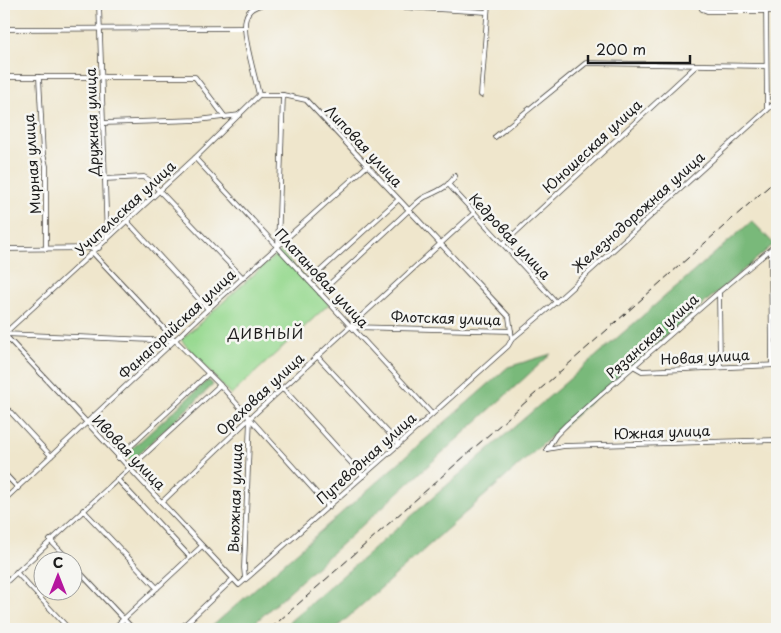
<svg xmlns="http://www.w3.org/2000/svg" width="781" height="633" font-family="'Playpen Sans',sans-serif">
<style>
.green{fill:#97d990;stroke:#5a7a56}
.forest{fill:#79b97a;stroke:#4a6a4b}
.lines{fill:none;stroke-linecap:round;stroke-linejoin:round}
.minor-casing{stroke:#3c3a36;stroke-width:5.5}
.minor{stroke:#fff;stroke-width:4}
.rail{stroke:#1c1c1c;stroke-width:1;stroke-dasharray:8 4;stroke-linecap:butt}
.labels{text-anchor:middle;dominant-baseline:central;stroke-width:5;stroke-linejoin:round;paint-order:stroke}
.street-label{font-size:14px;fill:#1c1c1c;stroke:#f6f6f2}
.neighbourhood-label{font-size:15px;letter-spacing:1px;fill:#1c1c1c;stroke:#f6f6f2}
</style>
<rect width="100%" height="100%" fill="#f6f6f2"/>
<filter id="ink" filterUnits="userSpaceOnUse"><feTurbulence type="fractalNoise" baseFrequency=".02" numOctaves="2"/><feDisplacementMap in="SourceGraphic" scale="10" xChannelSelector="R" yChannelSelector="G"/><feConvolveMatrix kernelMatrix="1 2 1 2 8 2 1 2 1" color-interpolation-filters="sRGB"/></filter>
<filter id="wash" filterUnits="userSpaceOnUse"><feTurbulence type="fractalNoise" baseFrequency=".0096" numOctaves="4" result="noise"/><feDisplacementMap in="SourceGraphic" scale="20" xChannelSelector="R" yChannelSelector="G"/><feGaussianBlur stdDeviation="1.12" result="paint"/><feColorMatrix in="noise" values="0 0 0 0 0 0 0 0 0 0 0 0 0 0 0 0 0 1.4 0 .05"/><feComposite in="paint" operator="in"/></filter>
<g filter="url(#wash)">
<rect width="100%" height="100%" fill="#efe6cc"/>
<path class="green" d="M280,251L329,304L231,395L181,340Z"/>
<g class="forest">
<path d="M752,221L774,244C625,369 480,500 335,629H281Z"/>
<path d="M551,354L248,629H209L508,367Z"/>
<path d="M207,381H210L213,385L132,460L125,457L126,454Z"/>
</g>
</g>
<g filter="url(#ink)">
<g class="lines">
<defs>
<g id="minor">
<path d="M99,4L107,240"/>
<path d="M353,4L487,12"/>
<path d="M700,4L702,9L707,11H777"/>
<path d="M766,4L767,110"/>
<path d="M4,29L245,28"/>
<path d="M4,77H195L225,117"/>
<path d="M39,77L43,154L46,166V249"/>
<path d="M259,95C256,79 241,32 246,18C248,9 256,6 263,4"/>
<path d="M481,95L488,4"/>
<path d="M103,123L198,120L240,115"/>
<path d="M495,137L586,63L766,66"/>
<path d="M195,158L432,414"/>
<path d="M105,179L144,177L149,180L243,278"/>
<path d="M448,184L556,302"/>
<path d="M127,221L208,309"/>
<path d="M503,244L696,66"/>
<path d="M278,247L283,95"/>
<path d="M4,249L99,248"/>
<path d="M771,249L772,365"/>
<path d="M93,253L176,341L220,385L329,507"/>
<path d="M309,281L398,200"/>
<path d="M719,292L720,367"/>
<path d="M320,293L409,210C414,206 419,200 425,197C436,192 449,187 455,176"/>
<path d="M351,327L511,331"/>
<path d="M4,334L239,585L399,444L508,346L512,339L509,317L306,100L283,95H259"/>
<path d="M4,334L195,158L259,95"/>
<path d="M4,334L176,341"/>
<path d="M512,339L556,302L777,101"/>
<path d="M317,356L399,444"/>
<path d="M635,367L642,371L777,365"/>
<path d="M283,388L363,476"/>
<path d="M4,405L51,456"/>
<path d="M547,449L556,435L567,424L719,292L777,244"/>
<path d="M547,449L564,446L777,440"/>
<path d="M118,458L209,373"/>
<path d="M4,473L18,488"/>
<path d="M117,479L190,557"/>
<path d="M4,500L208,309L368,165"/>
<path d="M162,502L250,418L474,213"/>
<path d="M83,510L157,588"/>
<path d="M50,540L69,560"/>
<path d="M72,564L133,629"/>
<path d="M16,572L69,629"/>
<path d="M245,578L244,568L250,418"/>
<path d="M4,584L220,385"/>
<path d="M4,626L7,629"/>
<path d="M113,629L202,546"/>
<path d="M180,629L233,579"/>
</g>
</defs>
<use href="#minor" class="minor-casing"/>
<use href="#minor" class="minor"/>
<path class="rail" d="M270,629L777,179"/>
</g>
</g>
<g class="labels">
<g class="street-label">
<text transform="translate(92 122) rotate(-92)">Дружная улица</text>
<text transform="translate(364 146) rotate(47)">Липовая улица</text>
<text transform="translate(592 146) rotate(-43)">Юношеская улица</text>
<text transform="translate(32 164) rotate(-94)">Мирная улица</text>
<text transform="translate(125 208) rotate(-43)">Учительская улица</text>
<text transform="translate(638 212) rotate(-42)">Железнодорожная улица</text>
<text transform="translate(510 236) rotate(47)">Кедровая улица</text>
<text transform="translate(322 278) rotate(47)">Платановая улица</text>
<text transform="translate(446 318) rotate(2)">Флотская улица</text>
<text transform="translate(177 324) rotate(-43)">Фанагорийская улица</text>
<text transform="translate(652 336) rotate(-42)">Рязанская улица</text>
<text transform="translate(705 357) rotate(-3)">Новая улица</text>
<text transform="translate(260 394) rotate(-43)">Ореховая улица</text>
<text transform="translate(662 432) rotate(-2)">Южная улица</text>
<text transform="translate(129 452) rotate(46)">Ивовая улица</text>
<text transform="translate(366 458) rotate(-42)">Путеводная улица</text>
<text transform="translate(235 498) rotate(-88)">Вьюжная улица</text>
</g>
<g class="neighbourhood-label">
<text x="266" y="332">ДИВНЫЙ</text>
</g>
</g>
<rect width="781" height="633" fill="none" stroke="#f6f6f2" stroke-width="20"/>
<g transform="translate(58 576)"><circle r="24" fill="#f6f6f2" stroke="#9f9f9c"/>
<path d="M0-4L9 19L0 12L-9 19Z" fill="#b5179e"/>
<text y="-8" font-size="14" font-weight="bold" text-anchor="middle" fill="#1c1c1c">С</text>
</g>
<path d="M588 55v8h102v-8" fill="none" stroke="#1c1c1c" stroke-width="2.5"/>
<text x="596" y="55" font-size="15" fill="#1c1c1c" stroke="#f6f6f2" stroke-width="4" paint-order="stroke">200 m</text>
</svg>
